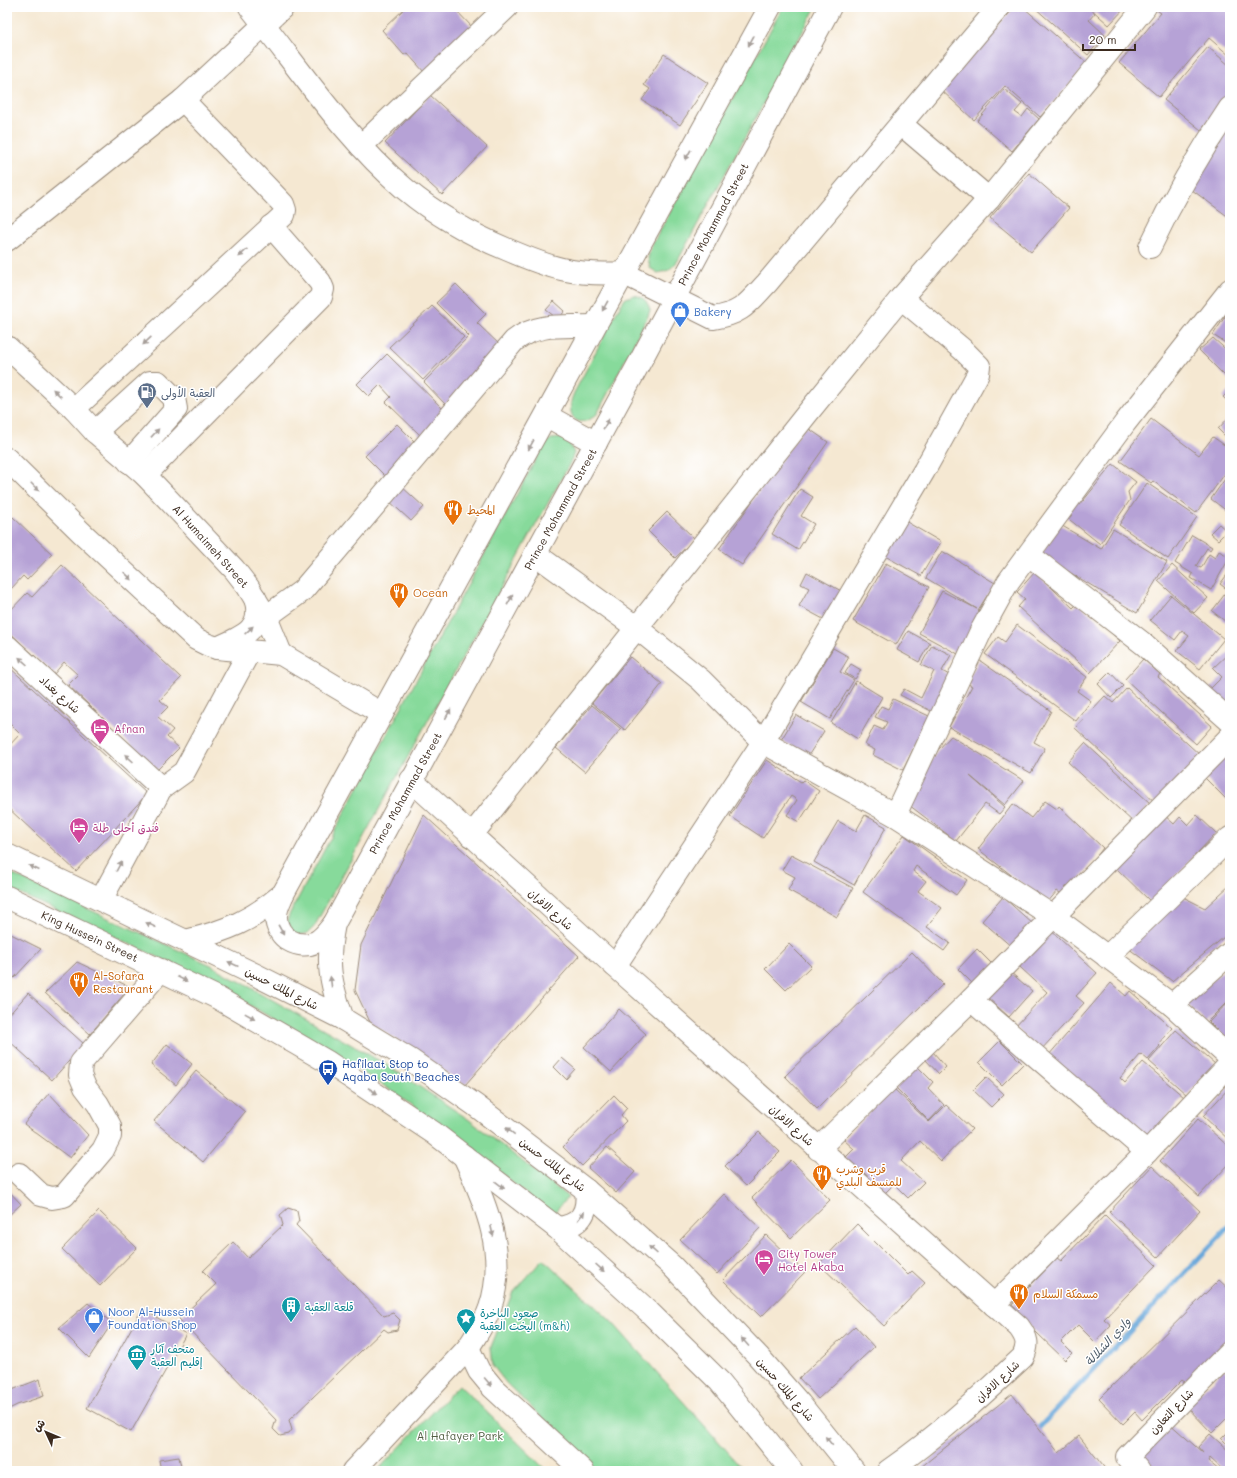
<svg xmlns="http://www.w3.org/2000/svg" width="1237" height="1478" font-family="Mali,'Playpen Sans Arabic',sans-serif">
<style>
.green{fill:#87da9b;stroke:#61825c}
.lines{fill:none;stroke-linecap:round;stroke-linejoin:round}
.stream{stroke:#67a7da;stroke-width:5}
.building{fill:#b6a2d6}
.minor-casing{stroke:#988978;stroke-width:24}
.major-casing{stroke:#988978;stroke-width:24}
.highway-casing{stroke:#988978;stroke-width:24}
.minor{stroke:#fff;stroke-width:22}
.major{stroke:#fff;stroke-width:22}
.highway{stroke:#fff;stroke-width:22}
.oneway{fill:#a79f9a}
.labels{text-anchor:middle;dominant-baseline:central;stroke-width:3;stroke-linejoin:round;paint-order:stroke}
.street-label{font-size:11px;fill:#3b2a1e;stroke:#fff}
.shop-label{font-size:11px;fill:#366cbe;stroke:#fff;text-anchor:start}
.service-label{font-size:11px;fill:#4e5e75;stroke:#fff;text-anchor:start}
.food-label{font-size:11px;fill:#c56008;stroke:#fff;text-anchor:start}
.hotel-label{font-size:11px;fill:#b23c85;stroke:#fff;text-anchor:start}
.transit-label{font-size:11px;fill:#164399;stroke:#fff;text-anchor:start}
.culture-label{font-size:11px;fill:#0d838f;stroke:#fff;text-anchor:start}
.park-label{font-size:11px;fill:#525f44;stroke:#fff}
.water-label{font-size:12px;font-style:italic;fill:#4d5c69;stroke:#fff}
</style>
<rect width="100%" height="100%" fill="#fff"/>
<filter id="ink" filterUnits="userSpaceOnUse"><feTurbulence type="fractalNoise" baseFrequency=".025" numOctaves="2"/><feDisplacementMap in="SourceGraphic" scale="8" xChannelSelector="R" yChannelSelector="G"/><feConvolveMatrix kernelMatrix="1 2 1 2 8 2 1 2 1" color-interpolation-filters="sRGB"/></filter>
<filter id="wash" filterUnits="userSpaceOnUse"><feTurbulence type="fractalNoise" baseFrequency=".012" numOctaves="4" result="noise"/><feDisplacementMap in="SourceGraphic" scale="16" xChannelSelector="R" yChannelSelector="G"/><feGaussianBlur stdDeviation="0.9" result="paint"/><feColorMatrix in="noise" values="0 0 0 0 0 0 0 0 0 0 0 0 0 0 0 0 0 1.4 0 .05"/><feComposite in="paint" operator="in"/></filter>
<g filter="url(#wash)">
<rect width="100%" height="100%" fill="#f5e8d2"/>
<g class="green">
<path d="M783,7H816L677,262L669,270L658,273L650,268L648,258L651,247Z"/>
<path d="M634,295C644,297 647,301 650,310L648,316L597,414C577,432 564,415 574,393L621,304L626,298Z"/>
<path d="M562,438L569,443L574,453L570,463L314,927L308,933L295,936L287,922L289,915L542,448L551,439Z"/>
<path d="M7,872L211,965L387,1065L468,1119L568,1197L552,1215L455,1136L383,1085L319,1046L204,978L7,888Z"/>
<path d="M543,1259L611,1321L745,1471H598L507,1384L493,1366L491,1347L512,1294Z"/>
<path d="M459,1385L547,1471H377Z"/>
</g>
<g class="lines">
<path class="stream" d="M1035,1432L1230,1225"/>
</g>
<g id="blocks">
<g class="building">
<path d="M406,7H453L474,29L425,73L407,53L404,55L382,30Z"/>
<path d="M1015,7H1023L1088,64L1040,117L1005,86L974,120L941,90Z"/>
<path d="M1034,7H1088L1095,13L1089,20L1105,35L1088,55Z"/>
<path d="M1089,7H1126L1109,25Z"/>
<path d="M1157,7H1230V56L1209,38L1159,97L1119,63L1161,13L1155,9Z"/>
<path d="M1208,47L1230,66V94L1201,130L1164,100Z"/>
<path d="M664,54L708,83L680,125L642,100L650,89L644,85Z"/>
<path d="M1004,89L1022,104L1015,112L1022,117L1028,109L1039,119L1012,151L977,121Z"/>
<path d="M430,95L487,147L442,195L385,143Z"/>
<path d="M1230,120V218L1188,187L1221,143L1216,139Z"/>
<path d="M1029,173L1069,208L1031,252L990,218Z"/>
<path d="M456,284L486,314L477,323L502,347L445,404L424,382L469,336L436,303Z"/>
<path d="M554,301L565,311L558,319L546,310Z"/>
<path d="M432,306L464,337L423,380L389,347Z"/>
<path d="M1230,309V346L1213,335Z"/>
<path d="M1213,338L1230,353V381L1199,350Z"/>
<path d="M387,354L446,412L421,436L386,402L391,397L380,385L369,396L357,384Z"/>
<path d="M1230,390V404L1223,397Z"/>
<path d="M1230,416V441L1218,429Z"/>
<path d="M1151,419L1199,455L1213,437L1230,449V467L1196,513L1153,481L1151,483L1120,461Z"/>
<path d="M397,424L417,444L385,476L365,456Z"/>
<path d="M805,426L828,442L742,565L719,549Z"/>
<path d="M1113,464L1136,482L1128,492L1130,500L1100,544L1065,516L1079,498L1083,501Z"/>
<path d="M1227,476L1230,478V510L1228,512L1211,499Z"/>
<path d="M1147,483L1197,517L1168,559L1119,525Z"/>
<path d="M401,486L424,507L411,521L388,500Z"/>
<path d="M800,489L813,497L801,516L814,524L798,550L772,534Z"/>
<path d="M667,512L695,539L675,558L648,531Z"/>
<path d="M13,517L52,554L27,580L23,576L10,590L7,588V524Z"/>
<path d="M905,521L941,542L921,576L885,556Z"/>
<path d="M1059,524L1101,549L1113,529L1167,562L1137,613L1041,555Z"/>
<path d="M1219,524L1227,531L1218,540L1210,533Z"/>
<path d="M1192,535L1212,547L1210,550L1207,548L1196,566L1201,568L1209,554L1215,558L1219,551L1230,557L1211,590L1191,578L1193,574L1175,563Z"/>
<path d="M942,551L995,583L978,610L981,612L958,654L919,633L942,591L977,609L926,578Z"/>
<path d="M886,563L929,587L896,645L853,621Z"/>
<path d="M62,565L181,678L160,700L168,707L158,717L173,730L167,737L179,748L157,770L68,685L78,675L64,662L54,674L7,630V614L27,593L32,597Z"/>
<path d="M1172,565L1208,598L1194,613L1158,581Z"/>
<path d="M1230,571V625L1212,611L1228,590L1220,584Z"/>
<path d="M807,572L843,592L827,621L799,606L809,588L801,584Z"/>
<path d="M1035,572L1073,608L1078,603L1120,641L1090,673L1018,607L1025,599L1017,592Z"/>
<path d="M1171,595L1224,639L1200,669L1177,651L1189,636L1182,631L1175,640L1150,620Z"/>
<path d="M1017,625L1087,677L1077,691L1091,701L1076,721L985,654L998,637L1005,642Z"/>
<path d="M908,631L930,643L919,662L897,650Z"/>
<path d="M932,645L951,655L942,671L951,676L933,712L900,695L904,689L921,698L934,671L921,665Z"/>
<path d="M833,648L849,657L840,672L854,680L830,719L801,702Z"/>
<path d="M1230,652V711L1210,689L1222,677L1213,668Z"/>
<path d="M630,657L662,684L625,730L592,703Z"/>
<path d="M1143,659L1160,674L1158,677L1212,726L1196,744L1125,679Z"/>
<path d="M979,660L1051,711L1034,742L1045,748L1031,773L949,727L972,686L966,683Z"/>
<path d="M851,664L861,670L855,679L845,673Z"/>
<path d="M7,665L147,794L76,871L7,807V748L20,734L7,721Z"/>
<path d="M1110,672L1123,686L1111,698L1098,684Z"/>
<path d="M856,681L882,697L858,739L831,723Z"/>
<path d="M1127,688L1201,756L1157,804L1075,728L1105,696L1113,703Z"/>
<path d="M893,699L929,716L903,770L873,755L875,750L865,745L874,726L883,730L887,722L875,717L881,706L888,709Z"/>
<path d="M592,705L621,729L585,772L556,748Z"/>
<path d="M796,715L824,731L808,756L781,740Z"/>
<path d="M951,736L1024,781L1005,805L970,776L1005,807L999,814L985,804L956,841L905,802L938,750Z"/>
<path d="M1085,743L1151,804L1134,823L1068,762Z"/>
<path d="M1230,747V803L1203,776Z"/>
<path d="M767,760L801,782L803,780L819,791L799,822L787,815L797,800L791,796L763,838L730,816Z"/>
<path d="M1045,801L1057,809L1059,806L1103,848L1066,897L1057,891L1047,903L978,849L1013,804L1031,818Z"/>
<path d="M1163,814L1174,824L1180,817L1188,825L1197,815L1216,833L1151,902L1114,866Z"/>
<path d="M424,815L579,956L465,1085L370,1022L355,990L361,945Z"/>
<path d="M865,815L886,827L854,885L814,862L838,821L856,831Z"/>
<path d="M904,835L967,880L956,895L916,866L913,871L926,881L918,891L942,908L927,927L950,943L944,951L863,892Z"/>
<path d="M791,855L853,888L837,917L788,890L795,877L782,870Z"/>
<path d="M1230,885V932L1172,981L1128,948L1183,897L1205,908Z"/>
<path d="M1003,897L1034,925L1013,948L982,921Z"/>
<path d="M1047,927L1097,973L1076,996L1084,1003L1040,1051L1015,1027L1047,992L1008,956Z"/>
<path d="M7,932L41,949L14,978L7,975Z"/>
<path d="M789,944L811,966L786,990L765,969Z"/>
<path d="M977,949L994,966L974,985L958,969Z"/>
<path d="M912,952L943,984L817,1109L785,1076Z"/>
<path d="M77,962L130,987L90,1034L45,993Z"/>
<path d="M1230,965V999L1206,1023L1186,1003Z"/>
<path d="M1010,972L1032,991L1009,1017L987,997Z"/>
<path d="M1111,983L1126,996L1130,991L1172,1028L1158,1044L1160,1046L1148,1060L1141,1054L1120,1078L1125,1083L1143,1062L1184,1097L1146,1141L1048,1056Z"/>
<path d="M28,993L84,1044L52,1080L7,1039V1017Z"/>
<path d="M1230,1000V1043L1209,1022Z"/>
<path d="M619,1009L646,1034L611,1072L584,1047Z"/>
<path d="M1176,1030L1215,1064L1187,1095L1149,1061Z"/>
<path d="M1000,1041L1023,1064L1002,1085L979,1062Z"/>
<path d="M167,1044L192,1064L176,1085L151,1065Z"/>
<path d="M933,1052L946,1067L939,1074L925,1059Z"/>
<path d="M562,1058L575,1069L566,1079L554,1067Z"/>
<path d="M917,1066L933,1082L928,1088L944,1105L929,1121L896,1088Z"/>
<path d="M196,1071L245,1112L203,1162L154,1121Z"/>
<path d="M986,1077L1004,1094L991,1107L973,1090Z"/>
<path d="M1230,1087V1139L1229,1140L1203,1116Z"/>
<path d="M893,1088L929,1122L946,1105L972,1129L941,1161L920,1141L901,1161L924,1182L908,1198L894,1184L883,1195L844,1159L854,1149L844,1140Z"/>
<path d="M49,1093L88,1135L70,1158L24,1124Z"/>
<path d="M614,1095L627,1108L621,1115L626,1121L582,1166L563,1147Z"/>
<path d="M1198,1119L1230,1148V1163L1199,1196L1160,1161Z"/>
<path d="M759,1132L780,1152L746,1186L725,1166Z"/>
<path d="M607,1147L635,1172L616,1193L588,1168Z"/>
<path d="M791,1160L830,1200L791,1238L752,1198Z"/>
<path d="M1152,1166L1200,1211L1158,1257L1109,1212Z"/>
<path d="M7,1189L21,1204L7,1217Z"/>
<path d="M724,1194L760,1228L717,1274L680,1240Z"/>
<path d="M288,1208L297,1211L299,1221L296,1225L384,1316L393,1313L400,1320L397,1330L388,1332L384,1329L289,1420L292,1430L289,1434L280,1436L273,1429L276,1420L179,1319L216,1284L203,1271L233,1242L248,1258L283,1225L280,1215Z"/>
<path d="M99,1211L137,1248L100,1286L62,1249Z"/>
<path d="M1105,1215L1156,1265L1104,1319L1111,1325L1095,1342L1078,1325L1061,1342L1072,1353L1065,1360L1010,1307L1057,1258L1061,1261Z"/>
<path d="M857,1224L908,1275L912,1271L925,1283L884,1326L819,1264Z"/>
<path d="M766,1235L805,1272L761,1317L723,1280Z"/>
<path d="M1219,1280L1230,1290V1343L1186,1383L1182,1380L1142,1420L1135,1412L1123,1424L1099,1399Z"/>
<path d="M88,1303L112,1323L89,1358L59,1328Z"/>
<path d="M142,1309L186,1334L131,1432L87,1408Z"/>
<path d="M855,1326L874,1347L818,1399L799,1378Z"/>
<path d="M1225,1369L1230,1374V1415L1212,1433L1186,1406Z"/>
<path d="M40,1379L44,1396L17,1405L7,1410V1392Z"/>
<path d="M1012,1394L1059,1453L1079,1436L1107,1471H916Z"/>
<path d="M1168,1422L1203,1453L1198,1447L1210,1434L1230,1452V1471H1224L1210,1458L1208,1461L1220,1471H1150L1137,1459Z"/>
<path d="M1230,1430V1448L1221,1439Z"/>
<path d="M179,1457L182,1471H161L159,1460Z"/>
</g>
</g>
</g>
<g filter="url(#ink)">
<use href="#blocks" fill-opacity="0" stroke="#988978" stroke-width="1"/>
<g class="lines">
<defs>
<g id="minor">
<path d="M901,124L989,199"/>
<path d="M361,146L507,7"/>
<path d="M7,240L183,100L283,7"/>
<path d="M1150,247C1173,198 1200,152 1230,108"/>
<path d="M623,273L713,318C742,314 748,303 767,283L999,7"/>
<path d="M7,347L74,409L95,432L145,475L234,569L248,587L266,617L281,654"/>
<path d="M74,409L284,215L285,210L283,204L183,100"/>
<path d="M95,432L150,382H158L174,398L176,409L129,462"/>
<path d="M7,459L81,532L196,639L208,645L217,648L281,654L382,714"/>
<path d="M145,475L321,297L323,289L320,282L271,226"/>
<path d="M535,554L637,628L701,680L763,742L895,815L1054,917L1172,1005L1230,1058"/>
<path d="M1029,555L1145,645L1230,721"/>
<path d="M266,617L302,591L514,341C537,322 565,327 594,326"/>
<path d="M7,646L157,784L159,790L158,794L101,900"/>
<path d="M217,648C242,637 265,629 255,598"/>
<path d="M411,780L615,966L1019,1327C1027,1338 1029,1344 1023,1357C980,1397 937,1437 888,1471"/>
<path d="M159,790L184,772L249,652"/>
<path d="M895,815L981,631L1008,582L1125,423L1230,290"/>
<path d="M471,836L806,415L901,298L989,199L1145,7"/>
<path d="M1107,957L1230,838"/>
<path d="M615,966L763,742L924,471L978,374L979,366L962,349L901,298"/>
<path d="M971,1000L1230,737"/>
<path d="M1172,1005L1230,953"/>
<path d="M818,1149L971,1000L1147,1152"/>
<path d="M19,1174L41,1195L52,1198L64,1196L103,1150L110,1136V1126L98,1104L85,1087L80,1075L81,1063L161,970"/>
<path d="M994,1305L1147,1152L1230,1064"/>
<path d="M468,1348L479,1371L493,1388L583,1471"/>
<path d="M353,1471L468,1348C476,1335 485,1323 490,1308C508,1255 486,1204 464,1156"/>
<path d="M1139,1471L1127,1457L1230,1352"/>
</g>
<g id="major">
<path d="M250,7C299,68 345,138 405,189C435,214 470,234 506,249C550,268 574,276 623,273"/>
<path d="M547,416L596,443"/>
<path d="M283,894C280,901 275,910 276,918C277,938 298,950 316,942C324,938 329,930 334,924"/>
<path d="M186,941C226,931 251,921 283,894L770,7"/>
<path d="M343,1019C330,982 326,963 334,924L642,358L830,7"/>
</g>
<g id="highway">
<path d="M7,855L254,974L343,1019L412,1061L475,1105L586,1190L672,1266L758,1356L800,1404L854,1471"/>
<path d="M7,897L216,997L326,1061L434,1133L557,1228L647,1310L720,1382L792,1471"/>
<path d="M557,1228C580,1226 589,1213 586,1190"/>
</g>
</defs>
<use href="#minor" class="minor-casing"/>
<use href="#major" class="major-casing"/>
<use href="#highway" class="highway-casing"/>
<use href="#minor" class="minor"/>
<use href="#major" class="major"/>
<use href="#highway" class="highway"/>
</g>
<defs><path id="oneway-solid" d="M-6-.8H1V-3.2L6.5 0L1 3.2V.8H-6Z"/></defs>
<g class="oneway">
<use href="#oneway-solid" transform="translate(751 41) rotate(119)"/>
<use href="#oneway-solid" transform="translate(688 155) rotate(119)"/>
<use href="#oneway-solid" transform="translate(243 253) rotate(137)"/>
<use href="#oneway-solid" transform="translate(605 306) rotate(119)"/>
<use href="#oneway-solid" transform="translate(147 341) rotate(137)"/>
<use href="#oneway-solid" transform="translate(57 393) rotate(-137)"/>
<use href="#oneway-solid" transform="translate(606 424) rotate(-61)"/>
<use href="#oneway-solid" transform="translate(155 433) rotate(-47)"/>
<use href="#oneway-solid" transform="translate(531 445) rotate(119)"/>
<use href="#oneway-solid" transform="translate(35 487) rotate(45)"/>
<use href="#oneway-solid" transform="translate(128 576) rotate(43)"/>
<use href="#oneway-solid" transform="translate(510 600) rotate(-61)"/>
<use href="#oneway-solid" transform="translate(249 630) rotate(-43)"/>
<use href="#oneway-solid" transform="translate(23 661) rotate(-138)"/>
<use href="#oneway-solid" transform="translate(448 714) rotate(-61)"/>
<use href="#oneway-solid" transform="translate(129 758) rotate(-138)"/>
<use href="#oneway-solid" transform="translate(119 866) rotate(-62)"/>
<use href="#oneway-solid" transform="translate(34 868) rotate(-155)"/>
<use href="#oneway-solid" transform="translate(151 925) rotate(-154)"/>
<use href="#oneway-solid" transform="translate(281 930) rotate(61)"/>
<use href="#oneway-solid" transform="translate(233 964) rotate(-155)"/>
<use href="#oneway-solid" transform="translate(182 979) rotate(26)"/>
<use href="#oneway-solid" transform="translate(331 982) rotate(-97)"/>
<use href="#oneway-solid" transform="translate(250 1016) rotate(29)"/>
<use href="#oneway-solid" transform="translate(373 1091) rotate(33)"/>
<use href="#oneway-solid" transform="translate(510 1131) rotate(-143)"/>
<use href="#oneway-solid" transform="translate(500 1185) rotate(38)"/>
<use href="#oneway-solid" transform="translate(581 1216) rotate(-51)"/>
<use href="#oneway-solid" transform="translate(492 1231) rotate(78)"/>
<use href="#oneway-solid" transform="translate(653 1250) rotate(-138)"/>
<use href="#oneway-solid" transform="translate(600 1268) rotate(42)"/>
<use href="#oneway-solid" transform="translate(745 1342) rotate(-132)"/>
<use href="#oneway-solid" transform="translate(488 1382) rotate(50)"/>
<use href="#oneway-solid" transform="translate(829 1441) rotate(-129)"/>
</g>
</g>
<defs>
<symbol id="shop-pin" viewBox="-11 -11 22 30"><path d="M0 17L-7.5 6A9.5 9.5 0 1 1 7.5 6Z" fill="#3f7fe0" stroke="#fff"/><path d="M-5-2.5h2.3a2.7 3.5 0 0 1 5.4 0H5L5.5 6h-11ZM-1.5-2.5h3a1.5 2.3 0 0 0-3 0Z" fill="#fff"/></symbol>
<symbol id="fuel-pin" viewBox="-11 -11 22 30"><path d="M0 17L-7.5 6A9.5 9.5 0 1 1 7.5 6Z" fill="#5c6f8a" stroke="#fff"/><path d="M-5.5-6h7V0h2V4h1.3V-2.5L3-4.5l.8-.8L6-3V5H2.5V1h-1V6h-7ZM-4.2-4.7v3.2H.2V-4.7Z" fill="#fff"/></symbol>
<symbol id="restaurant-pin" viewBox="-11 -11 22 30"><path d="M0 17L-7.5 6A9.5 9.5 0 1 1 7.5 6Z" fill="#e8710a" stroke="#fff"/><path d="M-5-6h1v4h1v-4h1v4h1v-4h1v5L-1.5 .5V6h-2V.5L-5-1ZM5-6V6H3V1.5H1.5Q1.5-4 5-6Z" fill="#fff"/></symbol>
<symbol id="hotel-pin" viewBox="-11 -11 22 30"><path d="M0 17L-7.5 6A9.5 9.5 0 1 1 7.5 6Z" fill="#d1479c" stroke="#fff"/><path d="M-6-4.5h1.5V1H6V5H4.5V3h-9V5H-6ZM-4 0a1.8 1.8 0 1 1 3.6 0ZM.5 0V-2.5h3Q6-2.5 6 0Z" fill="#fff"/></symbol>
<symbol id="bus-pin" viewBox="-11 -11 22 30"><path d="M0 17L-7.5 6A9.5 9.5 0 1 1 7.5 6Z" fill="#1a4fb4" stroke="#fff"/><path d="M-5-6H5V4H4V6H2V4H-2V6H-4V4H-5ZM-3.5-4V0h7V-4ZM-3.5 1.2v1.5H-2V1.2ZM2 1.2v1.5H3.5V1.2Z" fill="#fff"/></symbol>
<symbol id="building-pin" viewBox="-11 -11 22 30"><path d="M0 17L-7.5 6A9.5 9.5 0 1 1 7.5 6Z" fill="#0f9aa8" stroke="#fff"/><path d="M-4-6H4V6H1V3H-1V6H-4ZM-2.5-4.3h1.7v1.8h-1.7ZM.8-4.3h1.7v1.8H.8ZM-2.5-1h1.7V.8h-1.7ZM.8-1h1.7V.8H.8Z" fill="#fff"/></symbol>
<symbol id="sight-pin" viewBox="-11 -11 22 30"><path d="M0 17L-7.5 6A9.5 9.5 0 1 1 7.5 6Z" fill="#0f9aa8" stroke="#fff"/><path d="M0-6L1.8-2.2L6-1.7L2.9 1.2L3.7 5.4L0 3.3L-3.7 5.4L-2.9 1.2L-6-1.7L-1.8-2.2Z" fill="#fff"/></symbol>
<symbol id="museum-pin" viewBox="-11 -11 22 30"><path d="M0 17L-7.5 6A9.5 9.5 0 1 1 7.5 6Z" fill="#0f9aa8" stroke="#fff"/><path d="M0-6L6-3V-2H-6V-3ZM-5-1h2V3h-2ZM-1-1h2V3h-2ZM3-1h2V3H3ZM-6 4H6V6H-6Z" fill="#fff"/></symbol>
</defs>
<g fill-rule="evenodd">
<use href="#shop-pin" x="669" y="300" width="22" height="30"/>
<use href="#fuel-pin" x="136" y="381" width="22" height="30"/>
<use href="#restaurant-pin" x="442" y="498" width="22" height="30"/>
<use href="#restaurant-pin" x="388" y="581" width="22" height="30"/>
<use href="#hotel-pin" x="89" y="717" width="22" height="30"/>
<use href="#hotel-pin" x="68" y="816" width="22" height="30"/>
<use href="#restaurant-pin" x="68" y="970" width="22" height="30"/>
<use href="#bus-pin" x="317" y="1058" width="22" height="30"/>
<use href="#restaurant-pin" x="811" y="1163" width="22" height="30"/>
<use href="#hotel-pin" x="753" y="1248" width="22" height="30"/>
<use href="#restaurant-pin" x="1008" y="1282" width="22" height="30"/>
<use href="#building-pin" x="280" y="1295" width="22" height="30"/>
<use href="#shop-pin" x="83" y="1306" width="22" height="30"/>
<use href="#sight-pin" x="455" y="1307" width="22" height="30"/>
<use href="#museum-pin" x="126" y="1343" width="22" height="30"/>
</g>
<g class="labels">
<g class="street-label">
<text transform="translate(713 224) rotate(-62)">Prince Mohammad Street</text>
<text transform="translate(560 509) rotate(-61)">Prince Mohammad Street</text>
<text transform="translate(211 546) rotate(48)">Al Humaimeh Street</text>
<text transform="translate(60 694) rotate(42)">شارع بغداد</text>
<text transform="translate(405 793) rotate(-61)">Prince Mohammad Street</text>
<text transform="translate(551 909) rotate(42)">شارع الافران</text>
<text transform="translate(90 936) rotate(25)">King Hussein Street</text>
<text transform="translate(282 988) rotate(27)">شارع الملك حسين</text>
<text transform="translate(792 1125) rotate(42)">شارع الافران</text>
<text transform="translate(553 1164) rotate(38)">شارع الملك حسين</text>
<text transform="translate(997 1381) rotate(-43)">شارع الافران</text>
<text transform="translate(786 1389) rotate(49)">شارع الملك حسين</text>
<text transform="translate(1171 1411) rotate(-46)">شارع التعاون</text>
</g>
<g class="shop-label">
<text x="694" y="311">Bakery</text>
<text x="108" y="1311">Noor Al-Hussein<tspan x="108" dy="13">Foundation Shop</tspan></text>
</g>
<g class="service-label">
<text x="161" y="392">العقبة الأولى</text>
</g>
<g class="food-label">
<text x="467" y="509">المحيط</text>
<text x="413" y="592">Ocean</text>
<text x="93" y="975">Al-Sofara<tspan x="93" dy="13">Restaurant</tspan></text>
<text x="836" y="1168">قرب وشرب<tspan x="836" dy="13">للمنسف البلدي</tspan></text>
<text x="1033" y="1293">مسمكة السلام</text>
</g>
<g class="hotel-label">
<text x="114" y="728">Afnan</text>
<text x="93" y="827">فندق أحلى طلة</text>
<text x="778" y="1253">City Tower<tspan x="778" dy="13">Hotel Akaba</tspan></text>
</g>
<g class="transit-label">
<text x="342" y="1063">Hafilaat Stop to<tspan x="342" dy="13">Aqaba South Beaches</tspan></text>
</g>
<g class="culture-label">
<text x="305" y="1306">قلعة العقبة</text>
<text x="480" y="1312">صعود الباخرة<tspan x="480" dy="13">اليخت العقبة (m&amp;h)</tspan></text>
<text x="151" y="1348">متحف آثار<tspan x="151" dy="13">إقليم العقبة</tspan></text>
</g>
<g class="park-label">
<text x="460" y="1435">Al Hafayer Park</text>
</g>
<g class="water-label">
<text transform="translate(1107 1341) rotate(-47)">وادي الشلالة</text>
</g>
</g>
<rect width="1237" height="1478" fill="none" stroke="#fff" stroke-width="24"/>
<g transform="translate(46 1432) rotate(314)" stroke="#ffffff" stroke-width="3" paint-order="stroke">
<path d="M0-3L7 15L0 10L-7 15Z" fill="#3b2a1e"/>
<text y="-6" font-size="11" font-weight="bold" text-anchor="middle" fill="#3b2a1e">ش</text>
</g>
<path d="M1083 44v6h52v-6" fill="none" stroke="#3b2a1e" stroke-width="2"/>
<text x="1089" y="44" font-size="12" fill="#3b2a1e" stroke="#ffffff" stroke-width="3" paint-order="stroke">20 m</text>
</svg>
